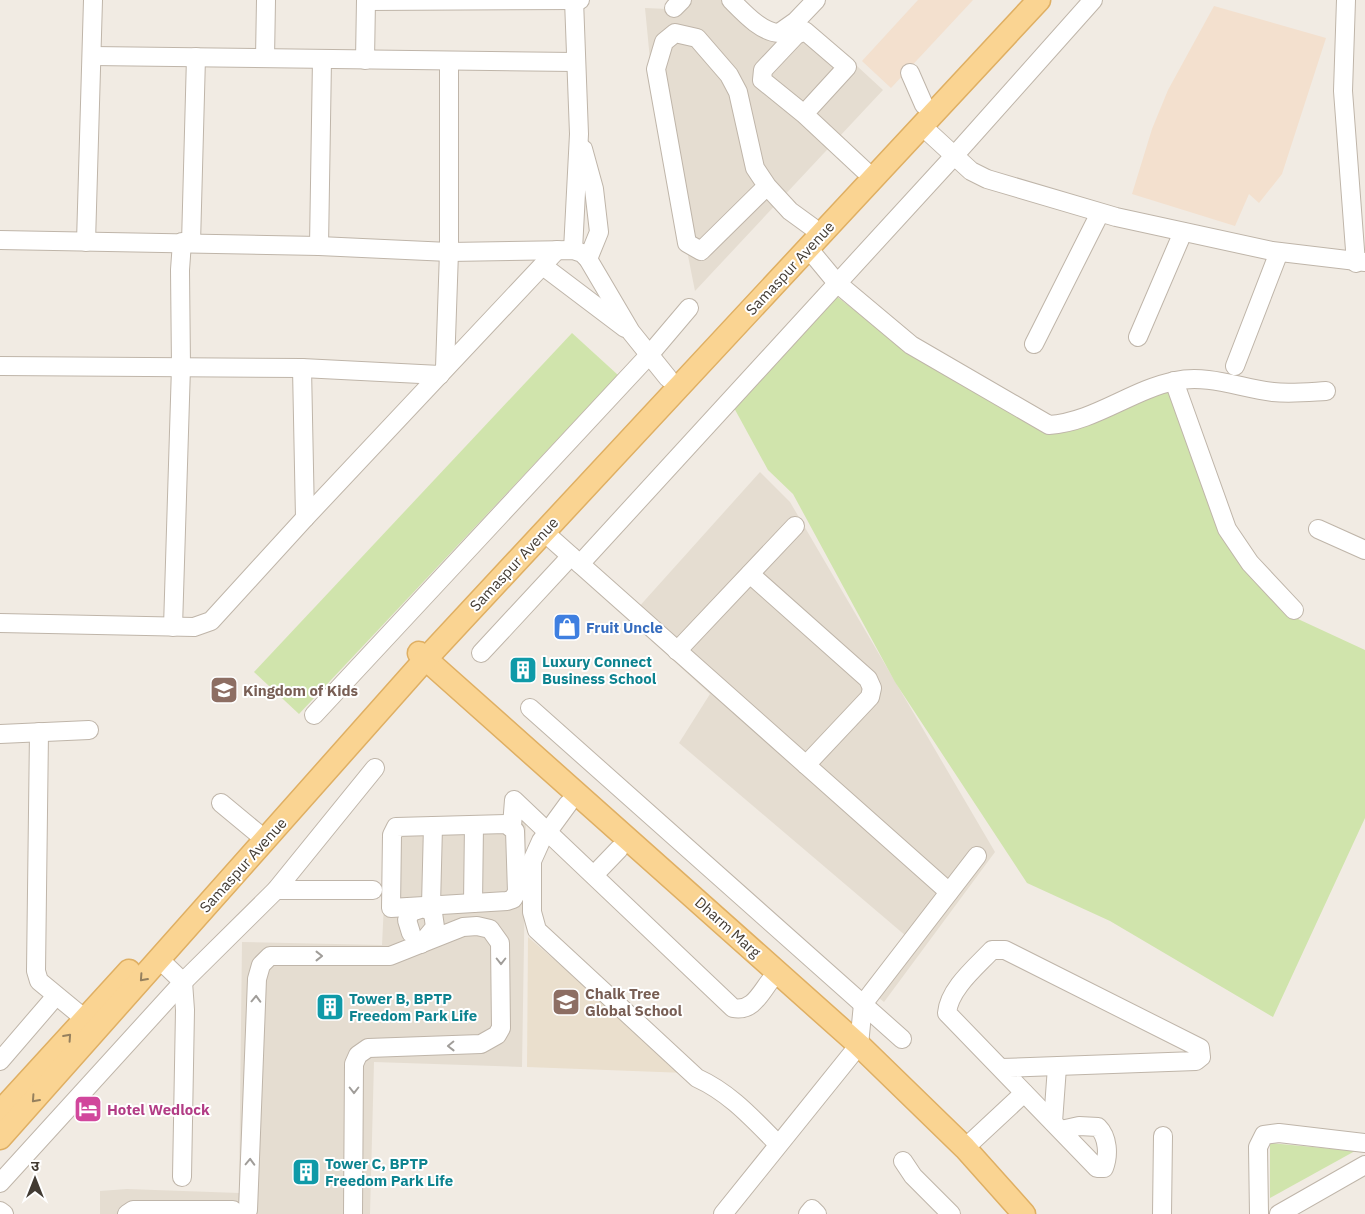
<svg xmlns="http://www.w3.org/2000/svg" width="1365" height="1214" font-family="'IBM Plex Sans','Noto Sans Devanagari',sans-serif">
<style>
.residential{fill:#e5ddd1}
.commercial{fill:#f3e0ce}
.education{fill:#eadfcd}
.green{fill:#d0e4ac}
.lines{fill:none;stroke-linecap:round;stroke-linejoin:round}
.minor-casing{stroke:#bfb5a9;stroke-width:20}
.major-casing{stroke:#dfaf63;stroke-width:25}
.minor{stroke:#fff;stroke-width:18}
.major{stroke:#fad492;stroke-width:22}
.oneway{stroke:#a09d99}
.oneway2{stroke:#95805e}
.labels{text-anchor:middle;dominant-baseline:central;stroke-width:4;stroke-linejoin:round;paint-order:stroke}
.street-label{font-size:15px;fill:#423b33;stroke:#fff}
.shop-label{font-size:15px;font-weight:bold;fill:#366cbe;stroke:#fff;text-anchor:start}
.culture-label{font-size:15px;font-weight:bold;fill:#0d838f;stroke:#fff;text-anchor:start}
.education-label{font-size:15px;font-weight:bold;fill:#785e54;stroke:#fff;text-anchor:start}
.hotel-label{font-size:15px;font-weight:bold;fill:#b23c85;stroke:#fff;text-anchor:start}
</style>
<rect width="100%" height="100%" fill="#f1ebe3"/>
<g class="residential">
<path d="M687,0H729L779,44L806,19L883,90L695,291L651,70L645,8L668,9Z"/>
<path d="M760,472L790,502L995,852L884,1002L864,986L906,936L679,743L710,694L628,619Z"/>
<path d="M526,817L522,1067L374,1062L370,1214H100V1191L127,1189L239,1193L242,942L382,945L388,820Z"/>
</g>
<g class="commercial">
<path d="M918,0H973L891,88L862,61Z"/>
<path d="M1214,6L1326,38L1282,174L1259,203L1249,194L1235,226L1132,194L1152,129L1168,90Z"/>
</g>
<path class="education" d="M528,937L686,1073L527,1067Z"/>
<g class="green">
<path d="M835,295L886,335L1045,429L1169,387L1227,543L1285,613L1365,650V818L1273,1017L1110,921L1027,883L895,682L793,494L768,470L733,406Z"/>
<path d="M572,333L618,375L299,714L254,672Z"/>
<path d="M1270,1143L1355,1151L1270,1198Z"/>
</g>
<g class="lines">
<defs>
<g id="minor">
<path d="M731,0C744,13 761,32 779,33L796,21L816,0"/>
<path d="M1346,0L1343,91L1356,263"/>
<path d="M366,1L580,0"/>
<path d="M674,8L682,0"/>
<path d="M92,56L575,62"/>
<path d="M265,58L266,0"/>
<path d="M365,60L366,0"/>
<path d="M910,73L924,105"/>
<path d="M804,114L762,80L763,70L796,35L805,31L847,67L804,114L864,170"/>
<path d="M922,126L971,171L987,179L1116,217L1272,251L1365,262"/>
<path d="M583,149L594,189L599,232L588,259"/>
<path d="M767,186L701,251L687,243L656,69L664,42L675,33L697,38L729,75L738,92L755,168L767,186L790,211L812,227"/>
<path d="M0,240L319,246L449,252L573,250L582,253L588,259L631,332L668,378"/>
<path d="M86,242L93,0"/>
<path d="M191,243L196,57"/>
<path d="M319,246L322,59"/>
<path d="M808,248L837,283L911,345L1049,425C1094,422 1131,390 1175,381C1208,374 1240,388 1273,392C1290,394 1309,392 1326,391"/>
<path d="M573,250L579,134L574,0"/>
<path d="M543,266L625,328"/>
<path d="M1138,337L1183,232"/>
<path d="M1034,344L1100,213"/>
<path d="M0,366L302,368L440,375"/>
<path d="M1235,366L1279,252"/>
<path d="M302,368L305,518"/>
<path d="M445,368L449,252V61"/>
<path d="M1174,381L1227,529L1250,563L1294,610"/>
<path d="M1318,529L1365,550"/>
<path d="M544,532L949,892"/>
<path d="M580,564L954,156L1093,0"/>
<path d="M750,574L868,679L872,688L870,697L806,765"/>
<path d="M0,623L194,627L211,621L305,518L557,250"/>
<path d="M173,627L181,367L180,270L182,242"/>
<path d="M677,651L795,526"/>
<path d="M481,653L571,556"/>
<path d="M530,708L902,1039"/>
<path d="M314,715L650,354L689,308"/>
<path d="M39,732L36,971L39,981L85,1019"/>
<path d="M0,734L89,730"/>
<path d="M221,803L256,832"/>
<path d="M568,804L541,841L532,861V912L537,930L697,1078C730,1093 752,1118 778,1144"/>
<path d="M506,824L515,831L517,892L513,899L507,901L391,908L392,835L396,827Z"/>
<path d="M512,826L514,800L733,1008C752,1012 760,994 770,981"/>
<path d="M594,875L619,849"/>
<path d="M276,890H373"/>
<path d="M473,903L474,825"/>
<path d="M431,905L433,826"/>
<path d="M411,933L407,920L411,912L424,908L433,913L435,927L421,944"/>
<path d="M159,959L183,982L185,1010L182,1177"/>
<path d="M0,1061L55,997"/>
<path d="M1001,1068L1196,1061L1201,1057L1200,1048L1005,950H992C976,967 949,989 947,1013L1097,1168H1104C1109,1155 1108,1137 1098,1127L1079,1126L1061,1130"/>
<path d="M1053,1122L1057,1067"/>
<path d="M965,1148L1024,1093"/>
<path d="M903,1161L913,1176L951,1214"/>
<path d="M0,1183L183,982L276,890L375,768"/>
<path d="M248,1210L257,979L261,965L270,956H390L463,927L477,926L490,929L500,943L501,1028L497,1035L481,1044L368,1048L358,1055L354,1064L353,1214"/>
<path d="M0,1211L4,1214"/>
<path d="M127,1214L133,1210H233"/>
<path d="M723,1214L859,1045L863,1004L977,856"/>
<path d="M808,1214L812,1209L817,1214"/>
<path d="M1162,1214L1163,1136"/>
<path d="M1259,1214L1258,1147L1264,1135L1279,1133L1365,1143"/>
<path d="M1279,1214L1365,1165"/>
</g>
<g id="major">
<path d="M419,653L859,1045L965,1148L1024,1214"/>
<path d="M0,1112L129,971"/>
<path d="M0,1138L422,663L1039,0"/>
</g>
</defs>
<use href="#minor" class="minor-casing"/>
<use href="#major" class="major-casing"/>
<use href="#minor" class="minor"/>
<use href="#major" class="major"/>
</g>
<defs><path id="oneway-chevron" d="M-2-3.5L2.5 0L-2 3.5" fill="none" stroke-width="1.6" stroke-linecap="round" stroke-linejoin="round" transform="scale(1.25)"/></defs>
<g class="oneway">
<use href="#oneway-chevron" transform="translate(319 956)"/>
<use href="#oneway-chevron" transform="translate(501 961) rotate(90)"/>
<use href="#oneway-chevron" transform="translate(256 999) rotate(-88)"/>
<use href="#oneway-chevron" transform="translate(451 1046) rotate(179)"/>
<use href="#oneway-chevron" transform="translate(354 1090) rotate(90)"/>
<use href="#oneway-chevron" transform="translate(250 1162) rotate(-88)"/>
</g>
<g class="oneway2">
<use href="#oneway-chevron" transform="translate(143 978) rotate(132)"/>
<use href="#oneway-chevron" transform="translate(68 1037) rotate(-48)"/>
<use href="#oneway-chevron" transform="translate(35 1099) rotate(132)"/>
</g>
<defs>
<symbol id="shop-square" viewBox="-11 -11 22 22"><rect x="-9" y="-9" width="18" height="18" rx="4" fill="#3f7fe0" stroke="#fff"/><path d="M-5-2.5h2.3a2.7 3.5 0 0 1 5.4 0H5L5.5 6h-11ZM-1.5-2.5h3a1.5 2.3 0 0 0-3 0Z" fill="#fff"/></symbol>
<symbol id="building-square" viewBox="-11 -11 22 22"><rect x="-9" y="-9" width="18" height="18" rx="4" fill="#0f9aa8" stroke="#fff"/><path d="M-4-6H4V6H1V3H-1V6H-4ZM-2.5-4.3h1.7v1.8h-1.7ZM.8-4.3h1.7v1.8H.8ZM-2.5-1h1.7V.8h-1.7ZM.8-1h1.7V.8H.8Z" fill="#fff"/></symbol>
<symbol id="school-square" viewBox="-11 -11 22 22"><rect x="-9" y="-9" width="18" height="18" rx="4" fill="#8d6e63" stroke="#fff"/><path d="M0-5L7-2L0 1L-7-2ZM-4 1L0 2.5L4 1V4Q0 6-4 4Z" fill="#fff"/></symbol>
<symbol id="hotel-square" viewBox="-11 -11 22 22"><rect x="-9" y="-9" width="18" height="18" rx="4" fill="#d1479c" stroke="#fff"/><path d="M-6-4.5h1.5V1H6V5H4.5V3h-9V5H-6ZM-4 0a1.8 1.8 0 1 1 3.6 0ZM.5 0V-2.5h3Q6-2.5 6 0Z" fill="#fff"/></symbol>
</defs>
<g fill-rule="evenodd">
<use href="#shop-square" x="551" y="611" width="32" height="32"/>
<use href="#building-square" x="507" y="654" width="32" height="32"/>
<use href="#school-square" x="208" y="674" width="32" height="32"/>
<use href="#school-square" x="550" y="986" width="32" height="32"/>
<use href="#building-square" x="314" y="991" width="32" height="32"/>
<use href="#hotel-square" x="72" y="1093" width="32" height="32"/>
<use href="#building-square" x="290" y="1156" width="32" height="32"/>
</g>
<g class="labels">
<g class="street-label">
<text transform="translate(790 268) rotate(-47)">Samaspur Avenue</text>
<text transform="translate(514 564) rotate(-47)">Samaspur Avenue</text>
<text transform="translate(243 865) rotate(-48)">Samaspur Avenue</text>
<text transform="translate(728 927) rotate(42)">Dharm Marg</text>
</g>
<g class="shop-label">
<text x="586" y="627">Fruit Uncle</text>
</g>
<g class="culture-label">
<text x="542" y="661">Luxury Connect<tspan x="542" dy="17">Business School</tspan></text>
<text x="349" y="998">Tower B, BPTP<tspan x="349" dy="17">Freedom Park Life</tspan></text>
<text x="325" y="1163">Tower C, BPTP<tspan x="325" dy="17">Freedom Park Life</tspan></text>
</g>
<g class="education-label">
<text x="243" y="690">Kingdom of Kids</text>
<text x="585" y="993">Chalk Tree<tspan x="585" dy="17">Global School</tspan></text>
</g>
<g class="hotel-label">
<text x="107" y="1109">Hotel Wedlock</text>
</g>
</g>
<g transform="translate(35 1179)" stroke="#ffffff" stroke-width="4" paint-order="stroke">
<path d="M0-4L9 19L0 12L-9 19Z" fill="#423b33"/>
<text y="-8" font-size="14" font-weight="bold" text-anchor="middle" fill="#423b33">उ</text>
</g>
</svg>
